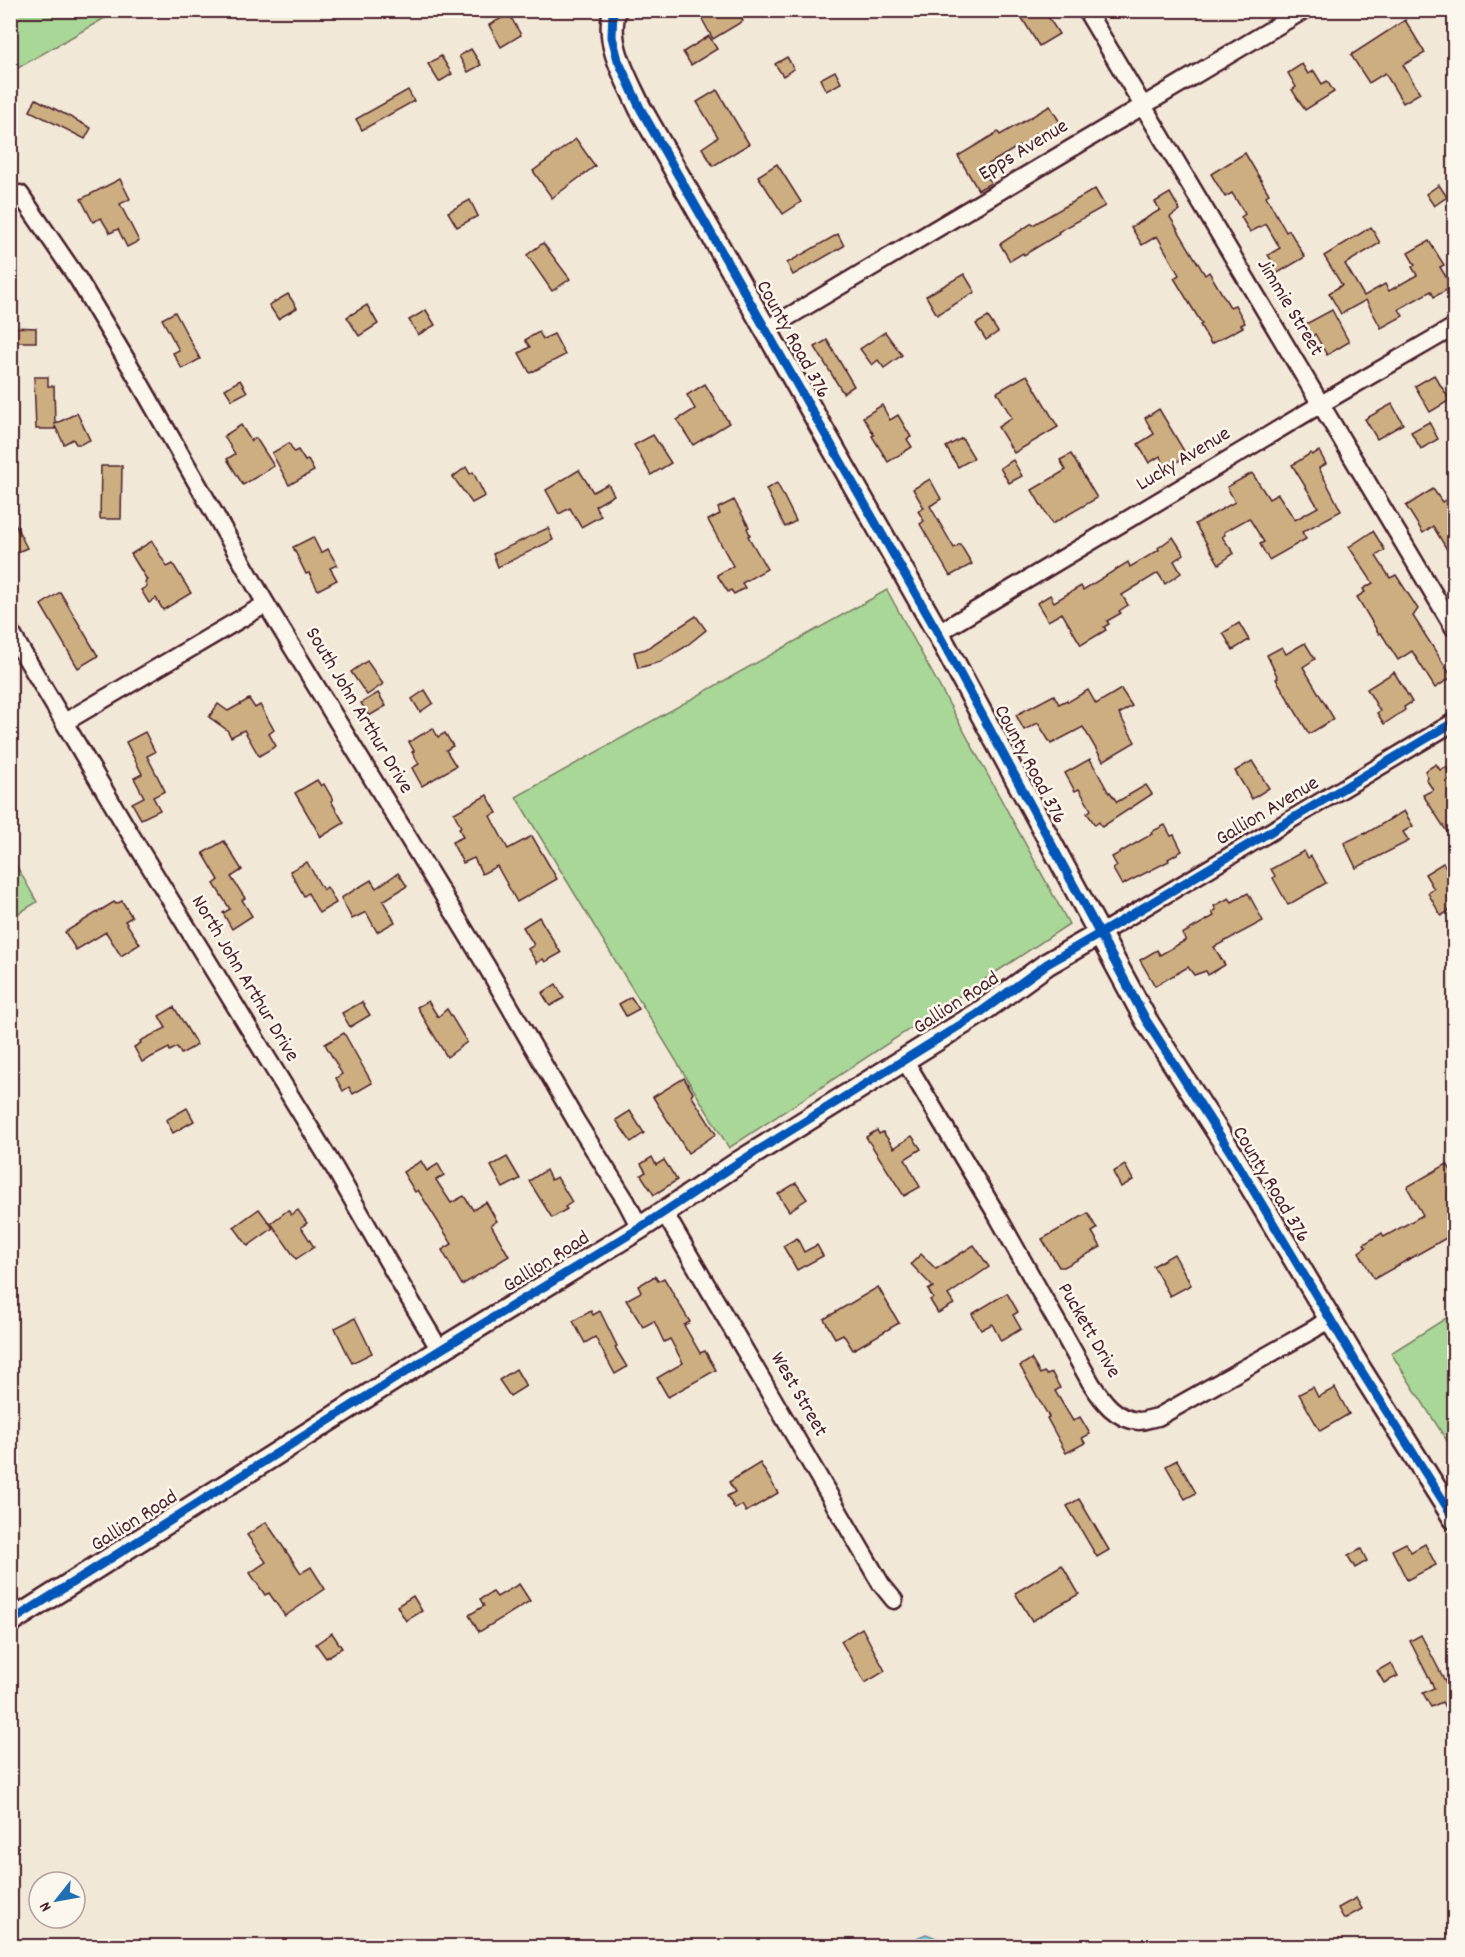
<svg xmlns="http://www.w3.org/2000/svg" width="1465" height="1957" font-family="Dekko,sans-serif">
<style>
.green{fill:#a8d798;stroke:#797b62;stroke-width:1.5}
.water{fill:#80cddf;stroke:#6a8797;stroke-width:1.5}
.building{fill:#cdae81;stroke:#4a1f2b;stroke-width:1.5}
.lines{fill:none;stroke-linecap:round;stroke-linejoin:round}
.minor-casing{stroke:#4a1f2b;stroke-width:21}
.tertiary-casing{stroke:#4a1f2b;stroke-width:26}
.minor{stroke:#fbf7ec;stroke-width:16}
.tertiary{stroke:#fbf7ec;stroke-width:21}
.cycleway-casing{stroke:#fbf7ec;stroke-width:13}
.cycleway{stroke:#0057b8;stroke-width:9}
.labels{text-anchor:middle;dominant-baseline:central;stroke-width:5;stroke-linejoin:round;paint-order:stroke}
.street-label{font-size:21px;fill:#4a1f2b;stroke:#fbf7ec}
</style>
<rect width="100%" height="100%" fill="#f2e8d7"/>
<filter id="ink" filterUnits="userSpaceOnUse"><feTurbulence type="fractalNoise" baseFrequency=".0167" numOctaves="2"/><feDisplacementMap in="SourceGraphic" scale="12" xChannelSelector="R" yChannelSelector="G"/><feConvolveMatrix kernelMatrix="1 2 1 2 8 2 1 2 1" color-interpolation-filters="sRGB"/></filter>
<g filter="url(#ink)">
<g class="green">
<path d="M11,10H117V11L11,72Z"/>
<path d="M887,590L1069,924L729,1148L516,797Z"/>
<path d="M11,856L37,902L11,918H10Z"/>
<path d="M1454,1313V1452L1391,1353Z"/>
</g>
<g class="water">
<path d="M926,1934L957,1946H897Z"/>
<path d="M849,1939L878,1946H838Z"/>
</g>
<g class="building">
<path d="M697,10H737L743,21L713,39Z"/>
<path d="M1017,10H1044L1059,34L1039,46Z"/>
<path d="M509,14L521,35L501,47L489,25Z"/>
<path d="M1405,20L1425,53L1403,65L1420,93L1403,103L1385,73L1369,83L1351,55Z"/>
<path d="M709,36L717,49L691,65L683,52Z"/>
<path d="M471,49L481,65L468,72L459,56Z"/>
<path d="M441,56L452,74L439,82L428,64Z"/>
<path d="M787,57L794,69L783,76L775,64Z"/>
<path d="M1302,64L1308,74L1314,71L1322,84L1327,81L1334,92L1305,110L1292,90L1296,87L1288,73Z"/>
<path d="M835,71L841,83L826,91L820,79Z"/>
<path d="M408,90L414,101L362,130L356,119Z"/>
<path d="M717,90L749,144L713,166L702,148L718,137L697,102Z"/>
<path d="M36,99L91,128L85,139L30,111Z"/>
<path d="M1050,106L1061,124L1021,149L1019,146L982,168L991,183L978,190L958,156L998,132L1000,135Z"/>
<path d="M576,139L595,166L552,198L533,171Z"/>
<path d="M1245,153L1269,194L1266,196L1286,232L1289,230L1305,257L1276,274L1269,263L1272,261L1268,255L1280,248L1266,224L1250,232L1241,217L1245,214L1232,193L1225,197L1211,174Z"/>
<path d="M777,164L801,202L783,214L758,176Z"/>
<path d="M120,179L130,199L120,204L139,241L127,247L118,229L110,233L101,218L93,222L81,199Z"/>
<path d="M1439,185L1447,197L1434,206L1426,194Z"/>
<path d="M1095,189L1105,206L1058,232L1059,234L1024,255L1023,253L1010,261L1000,244L1032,223L1033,225Z"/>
<path d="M1170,193L1180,210L1170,217L1205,275L1209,272L1230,307L1235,305L1245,323L1241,325L1243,327L1211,344L1200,325L1202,324L1174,278L1179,275L1157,236L1142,245L1131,227L1160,210L1155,202Z"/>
<path d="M470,200L478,216L457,227L448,212Z"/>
<path d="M1371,227L1380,243L1345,264L1364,296L1385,284L1389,291L1417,275L1412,267L1415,265L1408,253L1429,241L1444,265L1440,267L1452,287L1434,297L1431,291L1399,309L1403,316L1381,328L1366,300L1341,314L1329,293L1342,285L1324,256Z"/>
<path d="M838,234L844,246L793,275L787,263Z"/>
<path d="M543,243L570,279L552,291L527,255Z"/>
<path d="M964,274L975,292L937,315L926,296Z"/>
<path d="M288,294L297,308L278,319L269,305Z"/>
<path d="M367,305L378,324L359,336L347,317Z"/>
<path d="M426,310L435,325L418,335L409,320Z"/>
<path d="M1332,310L1349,342L1327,355L1315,334L1311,337L1304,325Z"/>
<path d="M175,312L200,359L182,369L173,353L179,350L162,319Z"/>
<path d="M988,317L998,332L986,340L976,324Z"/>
<path d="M10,327L36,328V342H10Z"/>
<path d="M539,332L543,339L554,334L565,355L530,373L519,353L530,347L525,340Z"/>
<path d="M885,332L902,355L884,368L878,360L872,365L860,349Z"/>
<path d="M827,340L854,386L843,393L815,347Z"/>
<path d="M1027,375L1058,427L1014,453L998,427L1012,418L997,392Z"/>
<path d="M1434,375L1450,400L1430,412L1415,386Z"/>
<path d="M34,377H48V386H54L55,424L77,413L90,440L81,444H76L73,439L64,444L55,426V429H36Z"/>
<path d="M240,380L247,392L232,400L225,389Z"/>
<path d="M705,384L729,423L693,445L677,420L695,409L687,395Z"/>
<path d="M1392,404L1403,424L1377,439L1365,419Z"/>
<path d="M882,405L890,420L898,415L911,437L907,439L912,447L888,462L872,436L874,435L863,417Z"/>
<path d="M1159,409L1187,456L1166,468L1160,456L1149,463L1138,444L1154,434L1145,418Z"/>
<path d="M1429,422L1438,439L1421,449L1411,432Z"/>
<path d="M241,425L251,441L256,438L274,466L243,485L227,459L235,454L224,436Z"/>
<path d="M653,435L671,463L651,475L634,445Z"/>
<path d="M962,438L974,458L958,467L946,447Z"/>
<path d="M289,443L294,452L298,450L305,461L308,460L314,471L289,485L272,453Z"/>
<path d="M1319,451L1326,464L1319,468L1341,511L1302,532L1306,539L1269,560L1260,544L1264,542L1249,518L1224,532L1225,535L1222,537L1234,553L1219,564L1195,524L1235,502L1227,487L1252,473L1269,499L1278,494L1295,520L1318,507L1292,465L1311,453L1312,455Z"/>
<path d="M1071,454L1097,498L1052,524L1032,490L1066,470L1060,460Z"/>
<path d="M1013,460L1022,476L1009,483L1000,468Z"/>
<path d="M101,466H122L121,519H100Z"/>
<path d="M466,467L470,474L473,472L485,496L472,503L453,477Z"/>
<path d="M579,470L593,492L608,484L614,495L595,506L601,516L581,527L570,508L559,514L546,490Z"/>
<path d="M930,479L941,499L930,506L954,548L960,544L972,564L950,576L920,524L924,521L918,511L924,508L913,489Z"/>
<path d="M777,483L796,521L785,527L766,489Z"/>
<path d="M1433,489L1442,502L1445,500L1455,516V563L1433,526L1423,533L1406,506Z"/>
<path d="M734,500L749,527L747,528L750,535L748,536L767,569L742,583L745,588L734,594L731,590L728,592L717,575L733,566L708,520L720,514L718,508Z"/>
<path d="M10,514L27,548L10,555Z"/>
<path d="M548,528L553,540L498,567L493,554Z"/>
<path d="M1373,531L1385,550L1376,556L1390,578L1396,575L1418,609L1413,616L1452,677L1435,688L1412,651L1398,660L1381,633L1379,634L1357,597L1365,592L1363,589L1373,583L1349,547Z"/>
<path d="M313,537L321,553L328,549L337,565L330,568L337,580L318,590L309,573L306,574L293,547Z"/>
<path d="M1173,537L1184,554L1174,561L1181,573L1165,584L1158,573L1122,595L1128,605L1119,611L1121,613L1107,621L1109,624L1104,627L1106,630L1081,645L1062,613L1048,621L1037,603L1050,595L1054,602L1081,586L1083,590L1128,562L1130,567L1159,550L1158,548Z"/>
<path d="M152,541L167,567L173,564L191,593L163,610L156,598L149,603L141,590L147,586L145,582L147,580L131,554Z"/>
<path d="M60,592L98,656L78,668L41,605Z"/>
<path d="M696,616L706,630L685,647L660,662L638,668L634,652L646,649Z"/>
<path d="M1239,623L1249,640L1233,650L1223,633Z"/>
<path d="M1305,643L1315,659L1303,667L1334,719L1309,734L1276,679L1278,678L1267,655L1282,647L1286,654Z"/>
<path d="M367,661L383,684L367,695L351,672Z"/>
<path d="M1394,672L1412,702L1404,707L1405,710L1384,724L1377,713L1380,711L1367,689Z"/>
<path d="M1121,689L1132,706L1119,714L1135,742L1103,761L1083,727L1051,744L1038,723L1024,730L1016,715L1054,695L1059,704L1067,700L1068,702L1088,690L1096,704Z"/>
<path d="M425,690L433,703L420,712L412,699Z"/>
<path d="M378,693L386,706L369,716L361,703Z"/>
<path d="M249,699L255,708L260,705L274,730L269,734L276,746L259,756L244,730L231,737L227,730L209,717L218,704L228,711Z"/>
<path d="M433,728L438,737L445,733L453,746L446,750L456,766L422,786L412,768L419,764L412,752L414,751L409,742Z"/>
<path d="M145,732L155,752L147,756L165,791L153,797L160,810L141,819L132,803L144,797L134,778L142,774L126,742Z"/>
<path d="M1090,759L1109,793L1110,792L1117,802L1146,785L1152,794L1102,827L1099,822L1095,825L1087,813L1091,810L1079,789L1075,791L1065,773Z"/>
<path d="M1252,761L1269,788L1252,799L1235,771Z"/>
<path d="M1436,764L1440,770L1446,767L1453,778L1449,780L1455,788V844L1423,795L1433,790L1426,779L1428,778L1425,771Z"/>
<path d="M317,780L321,786L324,784L333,800L331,801L344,823L321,837L295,793Z"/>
<path d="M487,795L497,813L490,816L508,849L532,836L557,879L517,902L497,866L482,874L474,858L463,863L452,842L463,837L459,828L461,827L454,813Z"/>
<path d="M1404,811L1413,826L1403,832L1409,841L1356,868L1344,843L1365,833V834Z"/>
<path d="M1165,825L1171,836L1174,835L1182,851L1168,859L1169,861L1122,885L1113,869L1117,866L1112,857L1152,834L1151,832Z"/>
<path d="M224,841L242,870L231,877L245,898L242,900L252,916L232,929L223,913L230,909L214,884L219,880L203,853Z"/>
<path d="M1304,851L1308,858L1311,856L1326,883L1288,905L1273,878L1275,876L1271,869Z"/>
<path d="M307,862L323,890L327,887L336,903L319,913L308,893L304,896L290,871Z"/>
<path d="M1443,863L1455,879V907L1441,916L1428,893L1434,889L1425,874Z"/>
<path d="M398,873L407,886L383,901L395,922L377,932L366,912L352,919L341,898L371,880L376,888Z"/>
<path d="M1248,893L1263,921L1214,947L1225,965L1208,975L1206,971L1194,975L1188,967L1155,986L1140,960L1157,950L1160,955L1186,940L1182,934L1214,916L1212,912L1216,910L1214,906L1229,898L1232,902Z"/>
<path d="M122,901L132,917L125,921L140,944L121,956L106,932L76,950L65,932L114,902L116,904Z"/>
<path d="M539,917L561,953L545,962L543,959L537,963L528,949L534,945L523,927Z"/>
<path d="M556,984L564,998L550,1006L542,993Z"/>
<path d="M631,997L639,1009L626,1016L619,1004Z"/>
<path d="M428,1001L438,1017L447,1009L467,1042L447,1057L417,1007Z"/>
<path d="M362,1002L370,1015L350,1027L342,1013Z"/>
<path d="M174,1007L197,1045L181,1054L177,1047L170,1051L169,1048L142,1062L134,1047L141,1043L140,1041L166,1028L159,1016Z"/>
<path d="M344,1033L372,1083L353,1094L349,1087L343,1091L336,1078L342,1074L325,1044Z"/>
<path d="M684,1078L693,1093L691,1095L716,1134L688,1153L653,1097Z"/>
<path d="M187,1108L194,1121L173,1133L166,1120Z"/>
<path d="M630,1111L644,1133L631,1142L616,1120Z"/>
<path d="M877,1130L879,1134L883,1132L894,1148L912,1136L921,1149L905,1159L920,1187L904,1196L866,1137Z"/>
<path d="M507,1157L520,1179L503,1188L491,1166Z"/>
<path d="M652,1157L656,1165L664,1160L677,1180L654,1195L641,1175L646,1172L641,1164Z"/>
<path d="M421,1161L427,1171L438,1164L444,1175L436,1180L451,1203L464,1196L473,1210L486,1202L497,1221L491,1225L509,1256L462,1285L442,1250L452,1244L418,1190L415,1192L403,1172Z"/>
<path d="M1447,1164L1455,1177V1233L1374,1279L1359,1252L1366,1247L1364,1244L1382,1233L1384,1237L1423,1215L1407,1187Z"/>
<path d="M1125,1165L1133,1180L1121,1187L1113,1172Z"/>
<path d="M546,1170L551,1180L557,1177L572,1202L565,1207L567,1209L552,1218L529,1181Z"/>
<path d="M796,1183L807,1199L789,1211L778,1194Z"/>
<path d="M259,1209L273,1228L248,1246L234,1227Z"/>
<path d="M288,1210L291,1215L298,1210L307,1223L301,1227L314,1247L296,1259L271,1223Z"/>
<path d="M1088,1213L1097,1229L1092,1232L1101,1247L1064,1267H1059L1042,1239Z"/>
<path d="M797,1238L804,1252L817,1245L823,1256L797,1270L783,1246Z"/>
<path d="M974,1245L989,1267L948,1295L954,1304L938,1313L930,1300L933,1298L928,1290L933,1287L911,1264L921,1254L936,1269Z"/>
<path d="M1174,1254L1191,1285L1170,1296L1153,1266Z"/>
<path d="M655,1276L658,1281L664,1278L690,1322L684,1325L700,1353L705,1351L716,1370L668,1397L657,1378L683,1363L670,1339L664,1342L654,1321L643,1327L626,1300L641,1292L638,1286Z"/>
<path d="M878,1287L899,1323L853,1350L843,1334L835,1338L824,1319Z"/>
<path d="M1007,1293L1018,1312L1013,1315L1021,1329L1001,1341L992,1324L981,1330L972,1314Z"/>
<path d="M591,1311L593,1315L600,1311L617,1346L615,1347L627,1367L615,1374L595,1337L585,1343L573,1321Z"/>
<path d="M355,1318L372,1353L352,1363L335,1328Z"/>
<path d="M1031,1359L1040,1374L1044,1372L1047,1375L1052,1373L1060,1388L1055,1391L1073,1421L1080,1417L1090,1434L1082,1438L1085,1443L1066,1453L1047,1418L1049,1417L1020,1366Z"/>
<path d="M516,1369L526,1386L510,1396L499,1380Z"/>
<path d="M1313,1387L1318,1397L1335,1388L1349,1414L1320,1431L1299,1394Z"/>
<path d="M1177,1460L1196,1493L1185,1499L1166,1466Z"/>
<path d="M760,1463L778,1493L746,1512L742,1505L735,1509L727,1496L735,1492L729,1482Z"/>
<path d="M1079,1499L1109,1550L1097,1557L1067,1506Z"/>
<path d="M266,1522L301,1573L311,1567L325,1589L285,1616L269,1593L265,1595L250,1573L266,1562L247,1535Z"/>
<path d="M1406,1543L1411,1552L1425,1544L1436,1565L1407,1580L1392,1550Z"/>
<path d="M1361,1549L1367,1561L1355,1568L1348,1556Z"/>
<path d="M1062,1565L1079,1594L1032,1621L1015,1593Z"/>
<path d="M519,1584L530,1601L479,1632L469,1615L484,1606L480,1599L493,1592L497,1597Z"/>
<path d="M413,1596L422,1611L406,1621L397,1606Z"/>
<path d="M862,1628L885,1671L865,1683L841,1641Z"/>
<path d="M332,1633L342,1648L326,1658L316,1644Z"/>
<path d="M1421,1635L1446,1683L1455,1678V1726L1442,1702L1431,1707L1423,1693L1434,1688L1410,1641Z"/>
<path d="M1391,1663L1398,1676L1384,1683L1377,1671Z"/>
<path d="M1356,1898L1362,1909L1344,1919L1338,1908Z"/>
</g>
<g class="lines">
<defs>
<g id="minor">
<path d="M1086,10L1454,628"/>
<path d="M10,199L20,194L78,279L133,371L266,604L487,967L576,1121L626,1201L640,1228"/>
<path d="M766,330L1304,10"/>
<path d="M10,631L135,842L335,1169L403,1288L440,1350"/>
<path d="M938,633L1321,404L1454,327"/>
<path d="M65,722L266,604"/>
<path d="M1101,933L1454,722"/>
<path d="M904,1059L997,1215L1091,1383C1102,1400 1116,1420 1139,1421C1144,1421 1152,1418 1158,1417L1314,1329L1330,1318"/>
<path d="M664,1212L881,1584L894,1600"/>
</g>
<g id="tertiary">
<path d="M615,10C604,43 627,79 640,108L938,633L1146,1020L1233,1156L1360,1369L1454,1518"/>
<path d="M10,1622L440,1350L640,1228L738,1163L978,1014L1047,964L1101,933"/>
</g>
</defs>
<use href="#minor" class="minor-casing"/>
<use href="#tertiary" class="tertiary-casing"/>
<use href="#minor" class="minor"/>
<use href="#tertiary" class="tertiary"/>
<defs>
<g id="cycleway">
<path d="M613,10L612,37L618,60L640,108L938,633L1146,1020L1233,1156L1360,1369L1454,1518"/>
<path d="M10,1622L440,1350L640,1228L738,1163L978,1014L1047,964L1101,933L1454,722"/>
</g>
</defs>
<use href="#cycleway" class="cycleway-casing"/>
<use href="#cycleway" class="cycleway"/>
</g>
</g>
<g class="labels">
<g class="street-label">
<text transform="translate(1024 151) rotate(-31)">Epps Avenue</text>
<text transform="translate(1289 308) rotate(59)">Jimmie Street</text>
<text transform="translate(792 340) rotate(61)">County Road 376</text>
<text transform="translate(1184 460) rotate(-31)">Lucky Avenue</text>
<text transform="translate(358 711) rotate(59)">South John Arthur Drive</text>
<text transform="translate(1029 765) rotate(62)">County Road 376</text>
<text transform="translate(1268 812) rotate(-31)">Gallion Avenue</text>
<text transform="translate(244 979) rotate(59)">North John Arthur Drive</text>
<text transform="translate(957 1004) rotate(-33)">Gallion Road</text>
<text transform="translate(1270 1185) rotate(59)">County Road 376</text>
<text transform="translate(547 1263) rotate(-32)">Gallion Road</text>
<text transform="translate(1088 1331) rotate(60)">Puckett Drive</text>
<text transform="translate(798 1395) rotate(60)">West Street</text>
<text transform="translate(135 1522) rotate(-32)">Gallion Road</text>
</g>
</g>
<rect width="1465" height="1957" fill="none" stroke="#fbf7ec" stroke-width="36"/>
<rect x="18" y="18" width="1429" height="1921" fill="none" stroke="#4a1f2b" stroke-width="2" filter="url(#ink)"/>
<g transform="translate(57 1900) rotate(239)"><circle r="28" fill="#fbf7ec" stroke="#b4a19f" stroke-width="1.5"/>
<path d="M0-4.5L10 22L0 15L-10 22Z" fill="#1f6fb2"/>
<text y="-9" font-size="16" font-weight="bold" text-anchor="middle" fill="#4a1f2b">N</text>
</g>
</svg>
